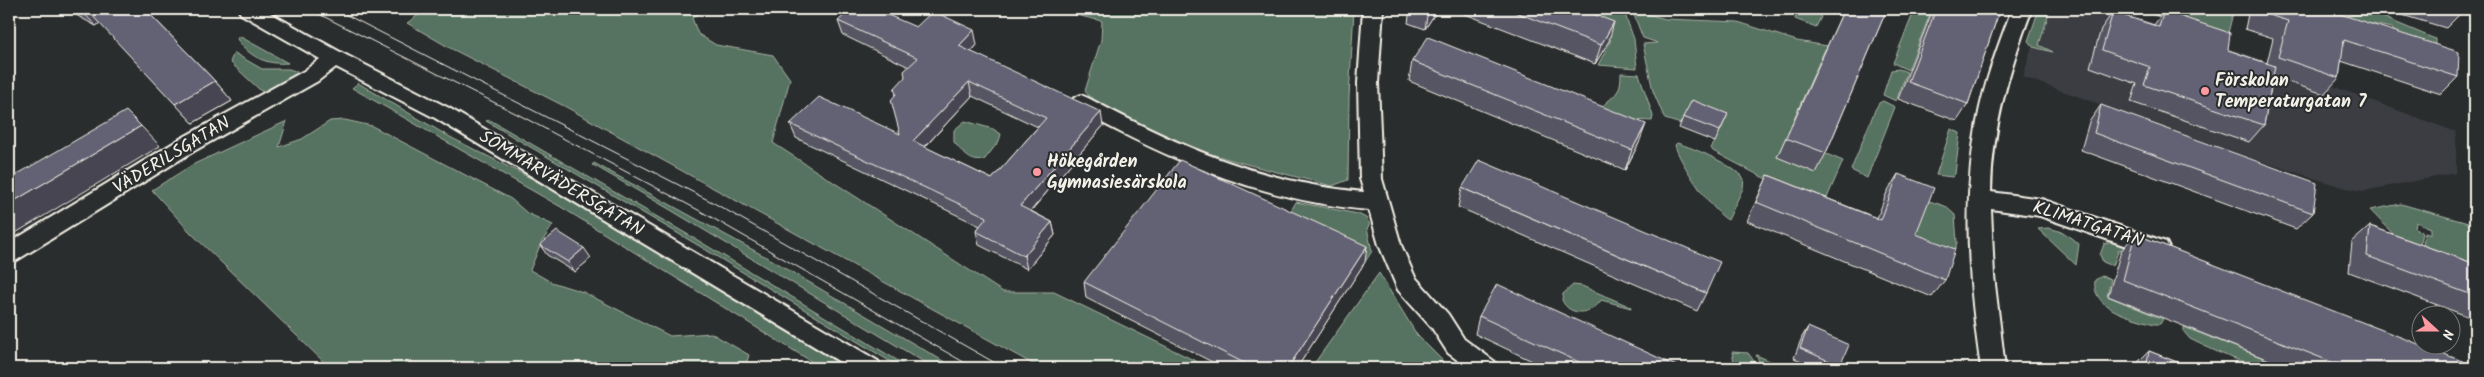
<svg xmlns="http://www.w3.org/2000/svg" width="2484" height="377" font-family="Kalam,sans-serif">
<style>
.built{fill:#3b3d43}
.green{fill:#577260;stroke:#a6b2a4}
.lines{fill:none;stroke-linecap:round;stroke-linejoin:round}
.minor-casing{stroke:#f4f1e8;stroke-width:4}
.minor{fill:#2a2d2e;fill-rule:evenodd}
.tram{stroke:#f4f1e8;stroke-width:1}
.wall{fill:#565464;stroke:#f4f1e8;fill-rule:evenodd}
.shaded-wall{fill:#464551;stroke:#f4f1e8}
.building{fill:#646274;stroke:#f4f1e8;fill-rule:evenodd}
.poi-dot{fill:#ff9aa2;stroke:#2a2d2e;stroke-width:2}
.labels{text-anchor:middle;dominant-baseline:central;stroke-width:4;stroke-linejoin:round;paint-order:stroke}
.poi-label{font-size:18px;font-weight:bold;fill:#f4f1e8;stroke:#2a2d2e;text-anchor:start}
.street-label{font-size:18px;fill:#f4f1e8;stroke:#2a2d2e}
</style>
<rect width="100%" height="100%" fill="#2a2d2e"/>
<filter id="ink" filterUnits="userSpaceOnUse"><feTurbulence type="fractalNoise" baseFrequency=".02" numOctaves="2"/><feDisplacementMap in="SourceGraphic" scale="10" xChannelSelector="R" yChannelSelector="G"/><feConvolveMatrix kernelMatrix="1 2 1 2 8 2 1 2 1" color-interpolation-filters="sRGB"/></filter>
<g filter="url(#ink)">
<path class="built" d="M2043,9L2114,10L2249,55L2456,132V173L2363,191L2342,187L2251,158L2023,77Z"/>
<g class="green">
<path d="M427,9H705L692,18L698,34L716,45L773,55L790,79L773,143L1003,292H1054L1210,368H1040L566,107L450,48L407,23Z"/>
<path d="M1050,9H1354L1349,97L1348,180L1332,186C1260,167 1187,153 1122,117C1108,109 1094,104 1085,91L1101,40L1102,21Z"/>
<path d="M1528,9H1623L1634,39L1637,68L1598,65L1611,40Z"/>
<path d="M1797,9H1817L1821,17L1816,27L1795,19Z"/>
<path d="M1915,9H1932L1908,70L1893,63Z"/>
<path d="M2039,9H2050L2039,45L2053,52L2033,47L2028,41Z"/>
<path d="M2147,9H2234L2228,33L2222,38L2151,14Z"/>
<path d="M2356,9L2366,10L2435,39V53L2395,33L2392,28L2347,19L2348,16L2355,14Z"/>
<path d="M1632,10L1666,19L1738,22L1797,41L1840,48L1842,55L1825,49L1777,157L1824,153L1843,161L1826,200H1819L1762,177L1713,151L1711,148L1715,142L1681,124L1665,119L1653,91L1643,44L1658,43L1643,38Z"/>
<path d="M239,36L288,63C267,65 249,57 237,39Z"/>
<path d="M234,53L262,69H289L298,72L293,78L269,92L261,91L230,62Z"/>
<path d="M1899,69L1907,72L1896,101L1883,95L1891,70Z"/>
<path d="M1621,73L1639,74L1653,116L1652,121L1632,120L1599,110C1612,95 1621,97 1621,73Z"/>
<path d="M358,83L448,136L556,191L847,368H822L561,207L352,88Z"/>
<path d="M1883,101L1895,107L1867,178L1851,170L1875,110L1879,103Z"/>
<path d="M345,120L372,126L511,199L527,213L553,225L541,243L530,270L551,282L583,292L670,336L711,333L749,355L745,368H330L191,233L152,190L192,165L287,121L279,147L302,139L330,121Z"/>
<path d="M490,120L699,241L910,368H901L696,244L486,121Z"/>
<path d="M965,121L993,129L1001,134L999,141L985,159C972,165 962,152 954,142V130Z"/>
<path d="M1951,129L1960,133L1955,174L1952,177L1936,175Z"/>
<path d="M1677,143C1696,149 1732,164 1744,179L1743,188L1728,220C1714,214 1678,160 1675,145Z"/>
<path d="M594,163L766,257L955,368H934L669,209L595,166L592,165Z"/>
<path d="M1926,200L1945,206L1955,215L1957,243L1955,249L1883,224Z"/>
<path d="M1296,202L1358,214L1366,218L1370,225L1367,228L1372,251L1365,262L1283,224Z"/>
<path d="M2401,204L2475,225V270L2422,251L2425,233L2431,235V228L2416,222L2415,229L2422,232L2419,249L2399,240L2370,210Z"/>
<path d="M2048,228L2063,232L2079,244L2076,265L2038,229Z"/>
<path d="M2113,242L2124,244L2309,322L2119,249L2113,266L2103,262L2100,255L2104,244Z"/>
<path d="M1379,273L1417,335L1450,368H1311Z"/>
<path d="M2102,276L2111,279L2107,296L2163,319L2160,324H2154C2132,317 2091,310 2095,280Z"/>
<path d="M1573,285L1582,286L1631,307V308L1601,300C1593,314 1570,318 1562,300L1563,294Z"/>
<path d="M2184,327L2278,364C2257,373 2211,349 2190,339L2184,332Z"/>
<path d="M1732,352L1748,353L1757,365L1762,367L1756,355L1770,361L1767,368L1735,367Z"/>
</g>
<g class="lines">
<defs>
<g id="minor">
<path d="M238,9H263L342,53L449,108L878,361L882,368H850L435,118L336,67L318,81L194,151L17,260L9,263V243L180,139L304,71L320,59L241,14Z"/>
<path d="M1363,9H1383L1378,83L1382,179L1401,245L1415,277L1448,314L1464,339L1494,361L1498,368H1468L1448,353L1432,328L1398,290L1379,245L1369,210C1259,200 1170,160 1074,108L1071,103L1074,98L1081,95L1088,98C1178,146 1261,183 1364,192L1360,179L1358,83Z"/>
<path d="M2012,9H2032C2009,69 1992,128 1991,192L2041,199L2166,242L2169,248L2166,254L2158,257L2040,216L1991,209L1994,276L2005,368H1981C1969,287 1962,202 1977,122C1984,83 1998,46 2012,9Z"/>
</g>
</defs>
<use href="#minor" class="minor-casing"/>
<use href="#minor" class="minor"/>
<g class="tram">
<path d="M309,9L521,116L702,212L974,368"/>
<path d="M335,9L712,202L1004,368"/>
</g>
</g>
<g class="wall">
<path d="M65,9H145L215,81L232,101L193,123L100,23L96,26Z"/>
<path d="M1410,9H1438L1425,29L1408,23Z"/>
<path d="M1452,9H1580L1609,41L1595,64Z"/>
<path d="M1844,9H1887L1826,153L1816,173L1777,157Z"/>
<path d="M1933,9H2000L1968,104L1957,121L1898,99Z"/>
<path d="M2249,9H2324L2458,77L2441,94L2341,61L2339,78L2324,94L2273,77L2264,125L2249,142L2131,102L2137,84L2090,67L2101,29L2113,12L2154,25L2164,11L2228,50L2267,63L2273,38L2245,29Z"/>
<path d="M2403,9H2463V11L2446,28L2402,15Z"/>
<path d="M838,21L977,45L971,52L1103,126L1031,211L1052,222L1055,235L1027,269L979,245L976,231L980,226L796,138L790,124L900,134L896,94L905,77L909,67L843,35ZM972,96L1038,127L992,179L925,147Z"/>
<path d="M1412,61L1639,143L1625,170L1409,81Z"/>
<path d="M2101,105L2313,213L2296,229L2081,150L2089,122Z"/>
<path d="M1728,114L1715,142L1679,128L1683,117Z"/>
<path d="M1898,174L1916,234L1945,280L1932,297L1747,221L1768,175L1877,218L1887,192Z"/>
<path d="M1462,188L1706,293L1697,311L1458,207Z"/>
<path d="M2370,226L2475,264V319L2349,272L2352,242Z"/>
<path d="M2135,234L2475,368H2289L2108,296L2121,251Z"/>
<path d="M540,245L591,258L575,272L547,255Z"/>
<path d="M1365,262L1297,368H1224L1086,298L1084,282Z"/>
<path d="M1479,316L1681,368H1547L1475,334Z"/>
<path d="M1808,327L1840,366L1839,368H1817L1794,358L1802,337Z"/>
<path d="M2149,351L2192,368H2134L2135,365Z"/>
</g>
<g class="shaded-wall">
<path d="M80,9H86L100,23L96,26Z"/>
<path d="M1429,9H1438L1425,29L1428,10Z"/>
<path d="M1614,22L1609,41L1595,64L1601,45Z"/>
<path d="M974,30L977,45L962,61L959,46Z"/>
<path d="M215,81L232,101L193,123L175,104Z"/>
<path d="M969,82L972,96L917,155L913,141Z"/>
<path d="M1101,112L1103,126L1023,220L1020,206Z"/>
<path d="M1646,124L1639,143L1625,170L1632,150Z"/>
<path d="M141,126L160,146L9,237V204Z"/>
<path d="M1052,222L1055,235L1027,269L1024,256Z"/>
<path d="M1367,246L1365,262L1297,368H1288Z"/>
<path d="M584,248L591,258L575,272L568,262Z"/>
</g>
<g class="building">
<path d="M86,9H145L215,81L175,104Z"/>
<path d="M851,9H874L916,27L933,11L974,30L959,46L1101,112L1020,206L1052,222L1024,256L976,231L987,217L790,124L819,97L900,134L891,100L896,94L894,89L905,77L904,71L918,58L838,21ZM969,82L1046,118L992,179L913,141Z"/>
<path d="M1507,9H1580L1614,22L1601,45Z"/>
<path d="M1844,9H1887L1826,153L1786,138Z"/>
<path d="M1936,9H2000L1968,104L1908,82Z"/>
<path d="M2260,9H2324L2459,52L2458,77L2344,40L2339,78L2278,57L2288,21L2259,12Z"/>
<path d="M2164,11L2230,33L2228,50L2275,66L2264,125L2144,85L2150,67L2102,50L2113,12L2159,27Z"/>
<path d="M1428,37L1646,124L1632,150L1412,61Z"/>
<path d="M1692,100L1728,114L1720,131L1683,117Z"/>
<path d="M2101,105L2317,183L2313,213L2094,133Z"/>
<path d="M126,111L141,126L9,204V179Z"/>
<path d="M1180,160L1367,246L1288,368H1254L1084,282Z"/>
<path d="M1479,160L1720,262L1706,293L1462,188Z"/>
<path d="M1898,174L1934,188L1916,234L1955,249L1945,280L1756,202L1768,175L1881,220Z"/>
<path d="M2370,226L2475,264V296L2367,256Z"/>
<path d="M557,231L584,248L568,262L540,245Z"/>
<path d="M2135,234L2475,366V368H2347L2123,280Z"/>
<path d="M1497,284L1681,368H1592L1479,316Z"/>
<path d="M1808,327L1849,345L1840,366L1800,348Z"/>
<path d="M2149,351L2192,368H2146Z"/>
</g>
</g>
<g class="poi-dot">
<circle cx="2205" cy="91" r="5"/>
<circle cx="1037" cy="172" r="5"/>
</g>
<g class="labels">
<g class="poi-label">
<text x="2215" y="81">Förskolan<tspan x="2215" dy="21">Temperaturgatan 7</tspan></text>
<text x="1047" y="162">Hökegården<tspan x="1047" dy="21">Gymnasiesärskola</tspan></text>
</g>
<g class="street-label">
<text transform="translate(172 156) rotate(-31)">VÄDERILSGATAN</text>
<text transform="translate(561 184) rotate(31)">SOMMARVÄDERSGATAN</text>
<text transform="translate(2088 225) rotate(18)">KLIMATGATAN</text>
</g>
</g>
<rect width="2484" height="377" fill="none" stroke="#2a2d2e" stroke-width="30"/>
<rect x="15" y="15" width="2454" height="347" fill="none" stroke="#f4f1e8" stroke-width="2" filter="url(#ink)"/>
<g transform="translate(2436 330) rotate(111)"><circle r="24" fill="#2a2d2e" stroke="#7b7b78"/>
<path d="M0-4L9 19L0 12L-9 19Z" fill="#ff9aa2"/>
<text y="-8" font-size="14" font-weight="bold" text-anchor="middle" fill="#f4f1e8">N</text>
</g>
</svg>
